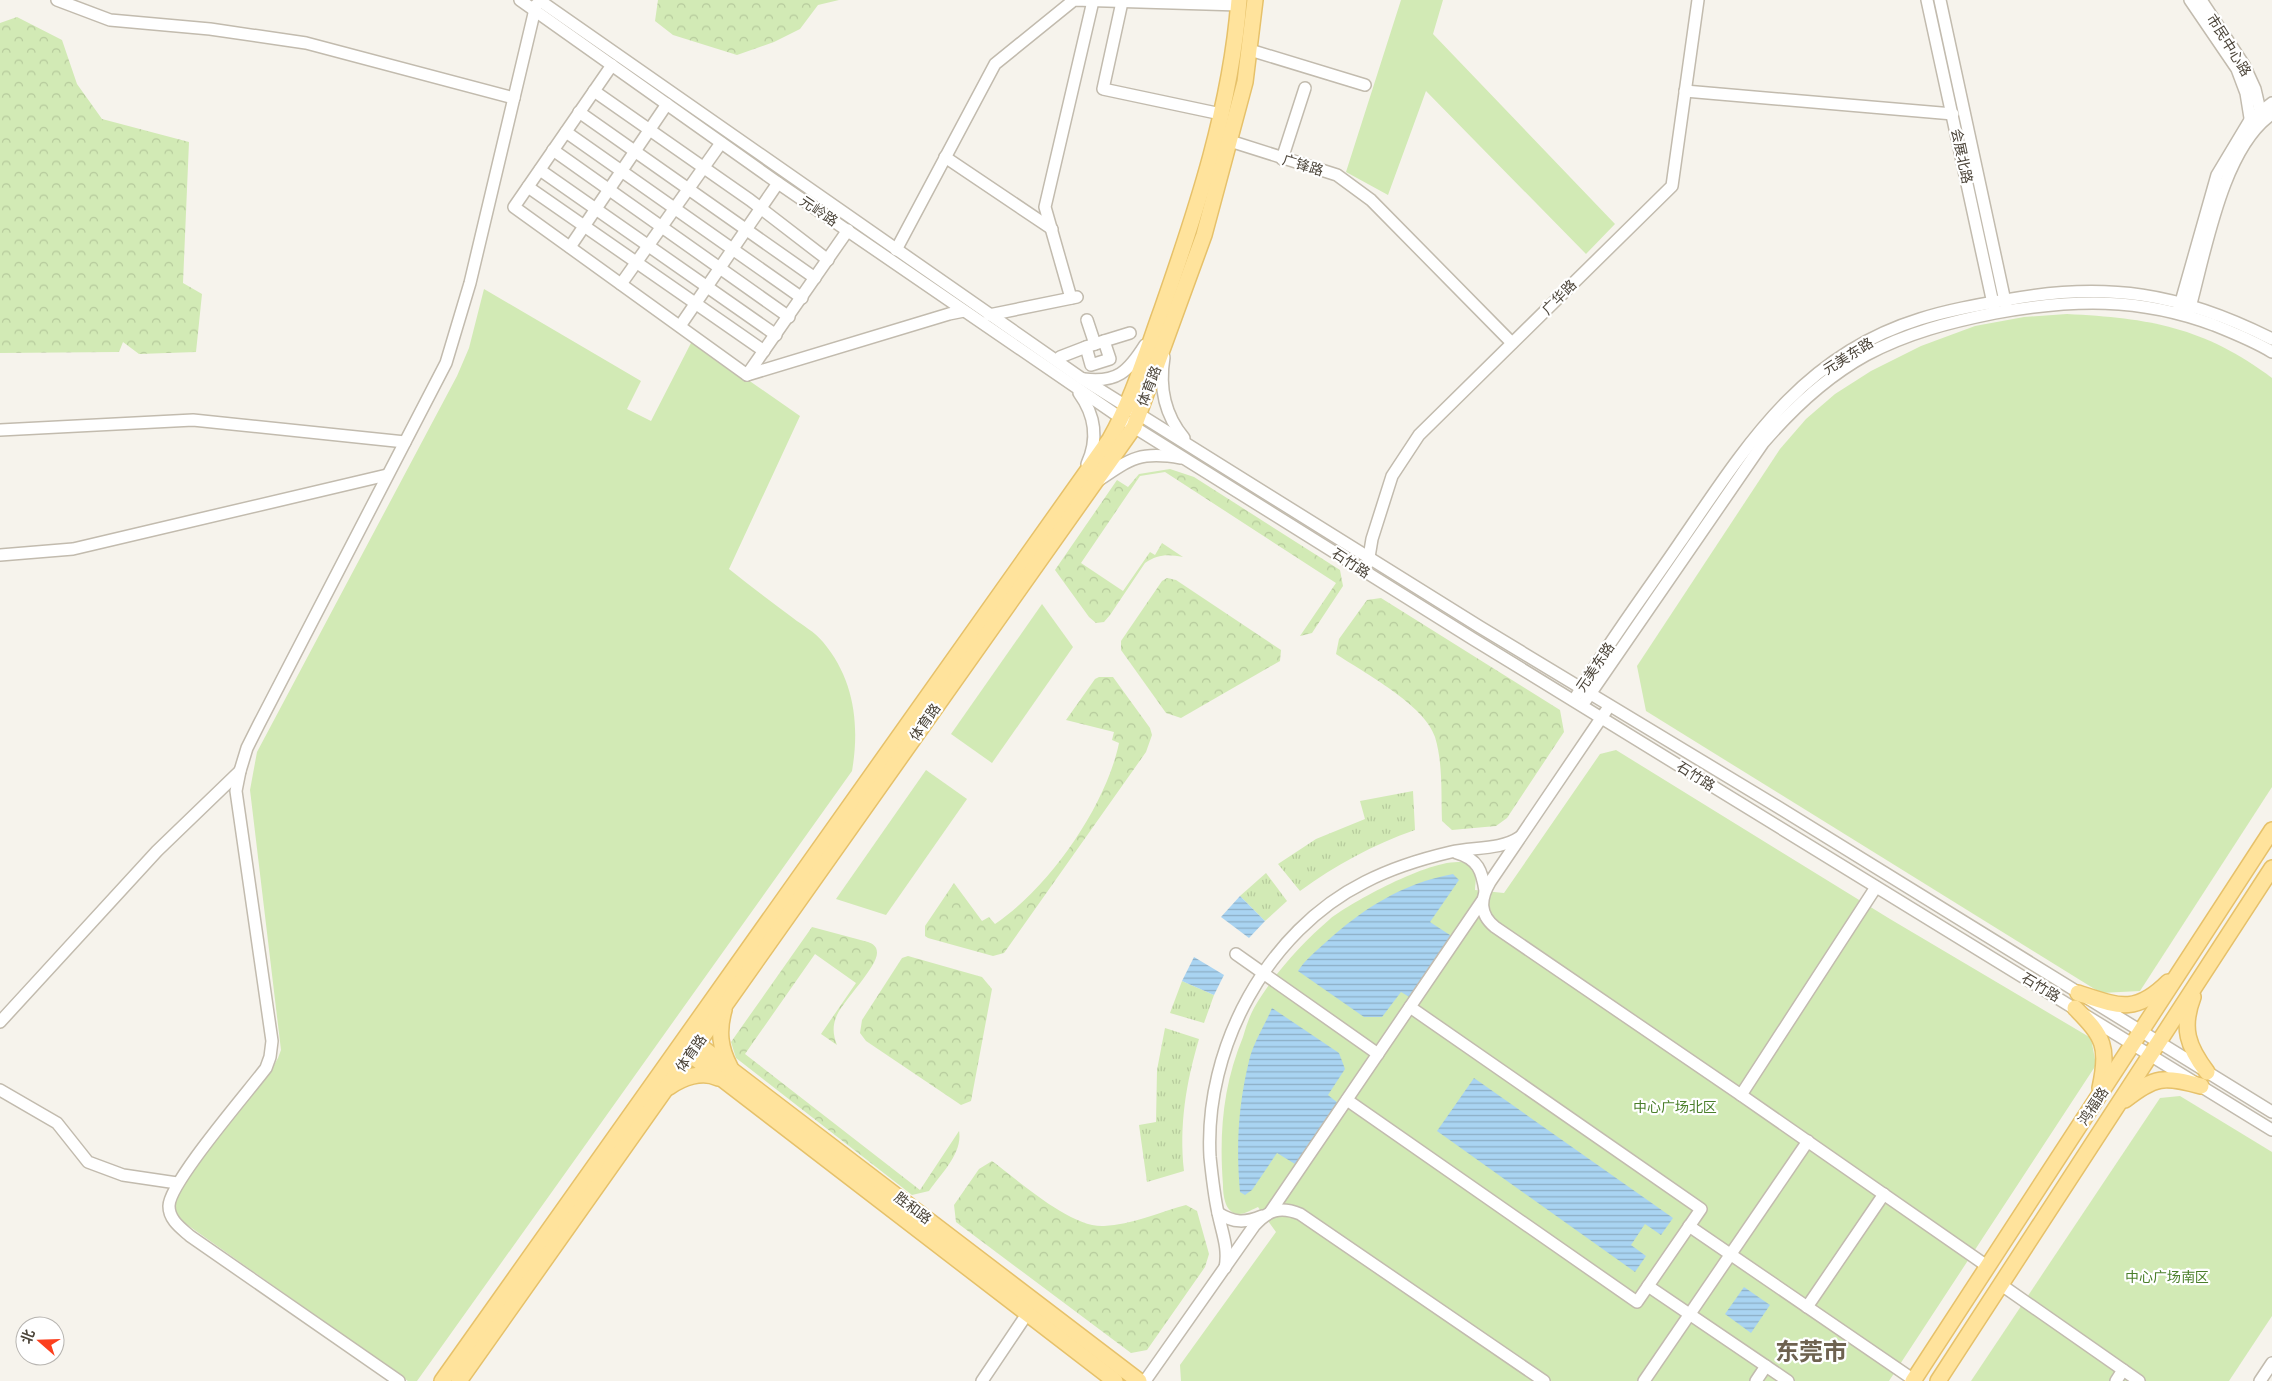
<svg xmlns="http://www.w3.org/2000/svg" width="2272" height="1381" font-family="Raleway,'Noto Sans SC',sans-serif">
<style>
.grass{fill:url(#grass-tufts)}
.forest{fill:url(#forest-crowns)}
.park{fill:#d2eab5}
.water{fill:url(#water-rules)}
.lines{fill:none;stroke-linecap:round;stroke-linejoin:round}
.minor-casing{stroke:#c2bbae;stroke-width:14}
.major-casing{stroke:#e6c16a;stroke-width:18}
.minor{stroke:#fff;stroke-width:11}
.major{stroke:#ffe39c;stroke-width:15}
.labels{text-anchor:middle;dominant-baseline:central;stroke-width:4.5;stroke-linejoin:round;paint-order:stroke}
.street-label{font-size:14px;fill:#4b4439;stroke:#fff}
.park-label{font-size:14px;fill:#4a7f2a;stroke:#fff}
.town-label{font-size:24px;font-weight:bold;fill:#6e6250;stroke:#fff}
</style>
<defs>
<pattern id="grass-tufts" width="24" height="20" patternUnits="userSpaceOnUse" patternTransform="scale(1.25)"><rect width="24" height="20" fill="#d2eab5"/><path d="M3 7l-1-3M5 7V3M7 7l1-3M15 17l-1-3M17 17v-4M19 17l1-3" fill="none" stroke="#b6ca9c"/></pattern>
<pattern id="forest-crowns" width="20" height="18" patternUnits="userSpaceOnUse" patternTransform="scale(1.25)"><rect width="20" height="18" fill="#d2eab5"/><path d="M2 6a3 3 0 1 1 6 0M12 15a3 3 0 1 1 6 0" fill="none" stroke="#b6ca9c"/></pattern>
<pattern id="water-rules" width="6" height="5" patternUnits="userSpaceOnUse" patternTransform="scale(1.25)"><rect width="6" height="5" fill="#a9d4f2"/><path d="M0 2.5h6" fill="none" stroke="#8caec5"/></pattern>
</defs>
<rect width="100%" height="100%" fill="#f6f3ec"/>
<g class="grass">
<path d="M1413,791L1415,830C1372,845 1336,865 1300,891L1278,864L1316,839L1365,819L1360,801Z"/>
<path d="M1266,873L1287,901L1265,921L1240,896Z"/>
<path d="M1182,981L1214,995L1204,1023L1170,1013Z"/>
<path d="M1165,1028L1199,1039C1186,1083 1179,1125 1184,1171L1147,1182L1139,1125L1156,1122L1157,1070Z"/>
</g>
<g class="forest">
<path d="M658,0H839L818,5L800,29L774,42L737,55L673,35L655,21Z"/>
<path d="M17,17L62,40L77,84L102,119L189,142L183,283L202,294L196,352L139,354L123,342L119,352L0,353V23Z"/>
<path d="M1170,469L1194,477L1340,570L1343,586L1312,633L1300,636L1336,583L1165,472L1140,476L1081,563L1123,591L1150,552L1155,555L1162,543L1183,557C1168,554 1158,554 1145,563L1110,615L1104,622L1096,623L1089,617L1055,570L1117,480L1128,487L1139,474Z"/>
<path d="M1167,578L1176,580L1281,650L1280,661L1181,718L1166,713L1121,650V641L1162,581Z"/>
<path d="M1381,598L1560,710L1564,732L1507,818L1496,826L1452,830L1442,821C1441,794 1443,763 1435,737C1425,705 1363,672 1336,654L1339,639L1367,600Z"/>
<path d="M1099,677H1113L1150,728L1152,735L1146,752L1004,953L993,956L928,938L925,936V926L954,883L982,921L989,917L995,924C1049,888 1106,806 1119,743L1112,740L1114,732L1066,720L1095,679Z"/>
<path d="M812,927L868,942C873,944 877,946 877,953C877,967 844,1000 837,1015C832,1026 833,1035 837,1045L821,1034L856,983L815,954L745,1054L920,1190L959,1131C963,1153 941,1174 929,1191L912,1195L736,1058L731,1042Z"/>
<path d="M908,956L982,977L992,989L971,1101L961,1105L866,1041L860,1033L862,1020L902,958Z"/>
<path d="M992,1161C1019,1181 1071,1228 1104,1226C1131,1225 1160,1212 1186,1205L1197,1211L1209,1254L1205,1267L1147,1350L1131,1353L956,1222L954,1205L979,1169Z"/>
</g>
<g class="park">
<path d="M1401,0H1443L1433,34L1615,224L1586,254L1426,91L1388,195L1346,172Z"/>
<path d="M484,289L641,381L627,409L651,421L692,341L800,416L729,569C750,586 772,602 793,618C802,625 815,632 823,642C854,679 860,724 852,771L417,1381H408L179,1219L173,1207L178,1185L268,1076L278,1058L281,1050L250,790L257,752L457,376L469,348Z"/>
<path d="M2067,314C2149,318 2204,327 2272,378V787L2140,991L2101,993L1646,711L1637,666L1780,449L1806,419L1835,394L1871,371L1921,346L1975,326L2024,317Z"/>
<path d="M1042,604L1073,647L992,763L951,734Z"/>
<path d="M1616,750L1890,919L2091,1038L2096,1065L1889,1381H1181L1180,1365L1276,1232L1258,1207C1253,1209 1245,1214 1240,1214C1225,1215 1223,1195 1223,1185C1219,1133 1223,1085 1243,1037C1246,1027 1249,1017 1254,1008C1273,975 1301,944 1330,919C1348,904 1456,843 1473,868C1478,873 1475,883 1475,890L1504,893L1600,754Z"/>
<path d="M926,770L967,799L886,915L836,899Z"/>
<path d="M2180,1096L2272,1152V1316L2229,1381H1971L2160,1098Z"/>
</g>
<g class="water">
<path d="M1453,874L1459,880L1430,922L1453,937L1411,998L1401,992L1382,1017H1364L1298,971C1305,960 1316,951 1325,943C1362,909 1403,883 1453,874Z"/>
<path d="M1240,896L1265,921L1249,938L1221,917Z"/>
<path d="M1194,957L1224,975L1214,995L1182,981Z"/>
<path d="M1272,1008L1339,1053L1345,1069L1328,1095L1338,1103L1295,1164L1277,1153L1252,1190L1245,1195L1240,1192C1236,1147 1238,1106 1249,1061C1253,1043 1265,1025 1272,1008Z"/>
<path d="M1474,1078L1673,1218L1661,1235L1645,1224L1631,1245L1646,1256L1635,1272L1437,1131Z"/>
<path d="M1744,1287L1770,1305L1751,1333L1725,1314Z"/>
</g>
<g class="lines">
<defs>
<g id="minor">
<path d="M57,0L110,20L210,29L306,43L514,98"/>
<path d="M520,0L778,183L1134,427L1473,639L2272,1130"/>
<path d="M539,0L1081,378L1480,627L1773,804L2272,1112"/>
<path d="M1927,0L1994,308"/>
<path d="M1940,0L2006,306"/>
<path d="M2190,0L2237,69L2246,93L2251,124"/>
<path d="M2201,0L2244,65L2255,89L2262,119"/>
<path d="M1122,2L1103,89L1221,114"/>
<path d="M1250,50L1365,85"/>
<path d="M612,65L514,207L747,375L848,230"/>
<path d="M594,91L750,200L828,260"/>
<path d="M1685,91L1953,114"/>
<path d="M579,112L815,278"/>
<path d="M566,132L802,298"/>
<path d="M1230,141L1337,175L1371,200L1512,343"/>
<path d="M553,150L789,317"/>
<path d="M945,157L1052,229"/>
<path d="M1282,159L1305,88"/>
<path d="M540,170L776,335"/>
<path d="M528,187L764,351"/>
<path d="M570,247L667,104"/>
<path d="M896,250L995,64L1074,0L1239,5"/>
<path d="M621,284L721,143"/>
<path d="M1071,298L1045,207L1093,1"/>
<path d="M2179,309L2217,175L2250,120L2272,103"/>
<path d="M2189,311C2205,254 2222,148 2272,114"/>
<path d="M989,315L1077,297"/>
<path d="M1087,320L1095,344"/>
<path d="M680,326L778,183"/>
<path d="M1104,341L1110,359L1091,365L1086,347Z"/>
<path d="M1104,341L1130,333"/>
<path d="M1060,357L1086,347"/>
<path d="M1164,357C1159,387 1164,414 1184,438"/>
<path d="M747,375L949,314L964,311"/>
<path d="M1084,379C1117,383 1128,372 1145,345"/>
<path d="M1079,393C1095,415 1099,438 1087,464"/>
<path d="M0,430L193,420L405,442"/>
<path d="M1099,480C1131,458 1141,451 1181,458"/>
<path d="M0,555L73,549L387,475"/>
<path d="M1368,563L1372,539L1392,476L1419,435L1672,186L1698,0"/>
<path d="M1577,695C1608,643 1645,594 1679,544C1745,448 1800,356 1920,319C1948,310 1977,305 2006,300C2106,281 2181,293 2272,339"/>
<path d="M1586,700L1763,443C1793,408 1826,377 1866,355C1907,333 1950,322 1995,313C2072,299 2139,297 2214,325C2234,333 2254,341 2272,352"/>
<path d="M1606,711L1490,882C1480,899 1479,914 1495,927L1741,1095L1876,887"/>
<path d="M1457,853C1478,859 1482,871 1485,891"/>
<path d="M1236,954L1378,1054"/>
<path d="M0,1022L157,851L240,771"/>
<path d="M0,1090L57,1123L88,1162L123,1175L177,1183"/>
<path d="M1741,1095L1987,1266"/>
<path d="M1347,1100L1637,1302L1701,1209L1410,1007"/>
<path d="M1271,1211L1482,901"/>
<path d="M1218,1213C1234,1223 1245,1223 1262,1216"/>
<path d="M1689,1226L1914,1380"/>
<path d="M1225,1268C1229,1248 1222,1233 1218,1213C1214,1195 1212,1176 1210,1157C1204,1048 1267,931 1365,882C1392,868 1421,859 1451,852C1473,847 1501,850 1520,837"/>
<path d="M2000,1284L2139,1381"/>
<path d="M1648,1286L1788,1381"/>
<path d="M1807,1307L1884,1194"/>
<path d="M399,1381L190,1236C181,1228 169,1220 169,1206C169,1183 248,1092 266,1068L270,1057L272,1041L236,791L240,771L247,748L259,724L446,363L470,283L536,5"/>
<path d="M982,1381L1027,1314"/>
<path d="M1145,1381L1254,1226C1268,1210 1280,1206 1300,1214L1544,1381"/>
<path d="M1644,1381L1808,1141"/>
<path d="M1756,1381L1766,1366"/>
<path d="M2116,1381L2123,1370"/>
<path d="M2260,1381L2272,1363"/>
</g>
<g id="major">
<path d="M2078,993C2118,1006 2135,1015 2168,982"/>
<path d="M2193,997C2181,1028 2188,1047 2207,1072"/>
<path d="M2075,1008C2104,1037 2109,1047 2100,1088"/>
<path d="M724,1010C718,1031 720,1048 730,1067"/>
<path d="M691,1039L1139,1381"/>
<path d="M682,1048L1115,1381"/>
<path d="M669,1087C682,1078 702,1070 718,1078"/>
<path d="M2125,1100C2155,1076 2164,1076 2201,1086"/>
<path d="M442,1381L1110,439C1133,398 1146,353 1162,309C1197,209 1231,106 1239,0"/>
<path d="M459,1381L1134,427L1204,235L1245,82L1255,0"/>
<path d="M1913,1381L2272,830"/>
<path d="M1938,1381L2272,868"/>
</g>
</defs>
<use href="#minor" class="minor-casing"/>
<use href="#major" class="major-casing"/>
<use href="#minor" class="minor"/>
<use href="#major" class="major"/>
</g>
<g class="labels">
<g class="street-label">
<text transform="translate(2229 45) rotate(58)">市民中心路</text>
<text transform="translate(1962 156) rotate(78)">会展北路</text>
<text transform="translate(1303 165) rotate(17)">广锋路</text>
<text transform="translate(819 211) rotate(34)">元岭路</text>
<text transform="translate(1559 297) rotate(-45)">广华路</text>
<text transform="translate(1848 356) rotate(-32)">元美东路</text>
<text transform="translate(1149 386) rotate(-69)">体育路</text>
<text transform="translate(1351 563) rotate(33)">石竹路</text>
<text transform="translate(1595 667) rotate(-56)">元美东路</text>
<text transform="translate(925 722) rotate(-55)">体育路</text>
<text transform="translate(1696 776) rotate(32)">石竹路</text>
<text transform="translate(2041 987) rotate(31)">石竹路</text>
<text transform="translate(691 1053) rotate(-55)">体育路</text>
<text transform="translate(2093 1106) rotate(-56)">鸿福路</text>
<text transform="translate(913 1208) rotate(37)">胜和路</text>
</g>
<g class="park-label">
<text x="1675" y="1107">中心广场北区</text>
<text x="2167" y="1277">中心广场南区</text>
</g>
<g class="town-label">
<text x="1811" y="1351">东莞市</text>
</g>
</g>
<g transform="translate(40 1341) rotate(290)"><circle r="24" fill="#ffffff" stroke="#b7b4b0"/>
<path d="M0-4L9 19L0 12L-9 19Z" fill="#fc3f1d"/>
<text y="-8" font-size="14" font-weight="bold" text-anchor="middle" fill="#4b4439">北</text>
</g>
</svg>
